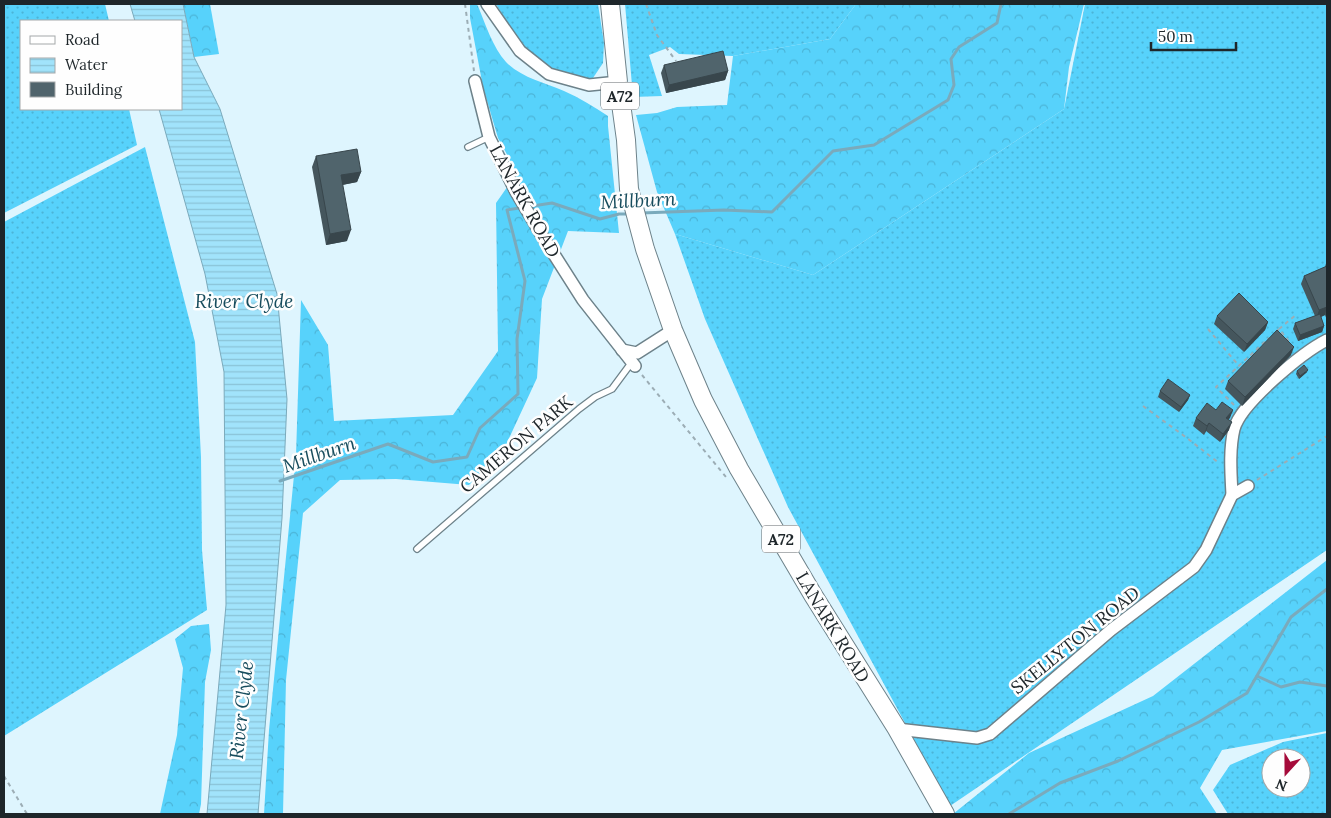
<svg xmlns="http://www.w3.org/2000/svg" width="1331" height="818" font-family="Lora,serif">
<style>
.grass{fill:url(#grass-dots);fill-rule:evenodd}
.forest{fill:url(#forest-crowns)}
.water{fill:url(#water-rules);stroke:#7aaabc}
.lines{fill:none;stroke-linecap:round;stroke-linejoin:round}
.stream{stroke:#7aaabc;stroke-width:3}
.lane-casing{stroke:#6d828a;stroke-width:8}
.street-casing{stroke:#6d828a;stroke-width:14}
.primary-casing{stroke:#6d828a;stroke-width:20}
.path{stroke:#9cadb5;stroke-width:2;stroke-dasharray:4 4;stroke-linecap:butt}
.lane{stroke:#fff;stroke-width:5.5}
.street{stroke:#fff;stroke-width:11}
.primary{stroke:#fff;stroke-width:18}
.wall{fill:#45565d}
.shaded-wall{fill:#38464c}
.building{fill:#50646c;stroke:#38464c}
.labels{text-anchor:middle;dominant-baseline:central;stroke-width:5;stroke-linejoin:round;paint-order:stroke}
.shield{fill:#fefefe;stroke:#61676a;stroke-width:1}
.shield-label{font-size:16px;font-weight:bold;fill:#1e262a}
.street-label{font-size:18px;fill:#1e262a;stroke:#fefefe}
.water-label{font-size:19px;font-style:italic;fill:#174c5d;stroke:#fefefe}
</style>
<defs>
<pattern id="grass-dots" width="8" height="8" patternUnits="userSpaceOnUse" patternTransform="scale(1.25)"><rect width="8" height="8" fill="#57d2fb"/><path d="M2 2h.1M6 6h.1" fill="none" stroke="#4bb4d7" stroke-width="1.8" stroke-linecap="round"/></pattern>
<pattern id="forest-crowns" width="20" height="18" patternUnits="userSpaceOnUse" patternTransform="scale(1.25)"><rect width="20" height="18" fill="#57d2fb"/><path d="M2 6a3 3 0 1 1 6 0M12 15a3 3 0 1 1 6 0" fill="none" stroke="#4bb4d7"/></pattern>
<pattern id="water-rules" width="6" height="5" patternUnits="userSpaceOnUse" patternTransform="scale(1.25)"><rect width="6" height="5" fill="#a1e3fb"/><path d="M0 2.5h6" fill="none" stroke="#8ac3d7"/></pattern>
</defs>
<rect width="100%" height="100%" fill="#def5fe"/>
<g class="grass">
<path d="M4,4H105L109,21H21V109H129L137,145L4,213Z"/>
<path d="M496,4H598L604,43L603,63L593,78L585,80L554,71L533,55L518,41Z"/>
<path d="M625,4H856L830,39L733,56L679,54L670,47L649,55L662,96L633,97Z"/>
<path d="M1085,4H1327V550L950,806L788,507L705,319L675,234L813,275L1064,109Z"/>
<path d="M145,147L195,342L201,457L202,550L207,610L4,736V222Z"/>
<path d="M1327,733V814H1228L1213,790L1230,765L1283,742ZM1271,758H1301V788H1271Z"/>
</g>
<g class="forest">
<path d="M183,4H210L219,54L194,57Z"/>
<path d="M470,4H476L478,6C485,23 493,48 506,62C522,78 544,82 564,91C580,98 594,107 608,116V126L619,233L568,231L542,299L537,378L504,449L469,485L396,479L340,480L303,513L286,680L283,814H264L269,730L296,455L301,300L328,345L334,421L453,415L498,351L496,203L517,173L498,138L483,87L470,18Z"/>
<path d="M856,4H1084L1069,67L1064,109L813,275L675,234L657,192L636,115L657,113L677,107L727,105L733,56L830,39Z"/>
<path d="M1327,560V731L1222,750L1200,788L1217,814H953L1029,753L1153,696Z"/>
<path d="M209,624L211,650L205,682L201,804L199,814H160L177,735L183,668L175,639L191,626Z"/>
</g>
<path class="water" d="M130,4H183L194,57L220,109L277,294L287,399L282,518L258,814H207L226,605L224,372L205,274L159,109H181V21H135Z"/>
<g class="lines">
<g class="stream">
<path d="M641,213L724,210L772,212L833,151L874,145L948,100L954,85L951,59L959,47L997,23L1001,4"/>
<path d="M280,481L388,444L433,462L467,457L480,428L518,394L517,339L525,281L507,210L552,203L600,219L619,214H630"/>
<path d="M1257,676L1281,687L1300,682L1327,686"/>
<path d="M1009,814L1060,783L1118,761L1199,722L1247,693L1291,617L1327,589"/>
</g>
<defs>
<g id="lane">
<path d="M468,147L489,137"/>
<path d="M417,549L579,409L595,397L612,389L632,362"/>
</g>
<g id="street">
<path d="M487,4L520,51L549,74L589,85L618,82"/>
<path d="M475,81L489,137L516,192L541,234L583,300L635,366"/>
<path d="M622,350L637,353L673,330"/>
<path d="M1232,495C1231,474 1229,450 1234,429C1241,403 1303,352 1327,340"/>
<path d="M897,729L977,738L990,734L1111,630L1194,567L1206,550L1232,495L1248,486"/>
</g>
<path id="primary" d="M610,4L618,82L626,140L629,189L645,249L673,330L703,400L739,469L813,595L897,729L945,814"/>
</defs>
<use href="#lane" class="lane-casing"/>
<use href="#street" class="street-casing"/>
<use href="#primary" class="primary-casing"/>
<g class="path">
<path d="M465,4L474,71"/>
<path d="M646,4L657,35L676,61"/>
<path d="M1208,329L1239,366"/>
<path d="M1279,329L1297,314"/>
<path d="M1276,332L1279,329L1291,344"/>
<path d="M642,375L726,477"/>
<path d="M1234,405L1216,387L1269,338"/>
<path d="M1143,406L1187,438L1219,463"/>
<path d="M1257,480L1327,436"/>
<path d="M4,776L27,814"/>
</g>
<use href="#lane" class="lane"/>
<use href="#street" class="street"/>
<use href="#primary" class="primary"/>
</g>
<g class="wall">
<path d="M664,65L728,71L725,80L666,93L661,73Z"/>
<path d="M316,156L361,172L357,182L342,185L347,241L326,245L312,167Z"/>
<path d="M1327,260V320L1325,315L1321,317L1324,326L1322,332L1298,341L1293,329L1295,323L1315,316L1301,284L1304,276L1325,267Z"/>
<path d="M1217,316L1268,322L1265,330L1244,352L1214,324Z"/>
<path d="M1291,355L1242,406L1225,389L1228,381Z"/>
<path d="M1297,371L1307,372L1299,379L1296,374Z"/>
<path d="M1160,391L1190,395L1188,400L1179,412L1158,397Z"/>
<path d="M1216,410H1233L1228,420L1229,430L1220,442L1206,431L1204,435L1193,426L1196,418Z"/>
</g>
<g class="shaded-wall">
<path d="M728,71L725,80L666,93L669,85Z"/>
<path d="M361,172L357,182L337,186L341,175Z"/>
<path d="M351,230L347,241L326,245L330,234Z"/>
<path d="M1327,307L1325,315L1316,319L1319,310Z"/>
<path d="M1268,322L1265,330L1244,352L1247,344Z"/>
<path d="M1324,326L1322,332L1298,341L1300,335Z"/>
<path d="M1294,347L1291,355L1242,406L1245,397Z"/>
<path d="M1308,370L1307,372L1299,379L1300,376Z"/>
<path d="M1190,395L1188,400L1179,412L1181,407Z"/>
<path d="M1233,410L1230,418L1223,426L1226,418Z"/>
<path d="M1232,422L1229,430L1220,442L1223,434Z"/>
<path d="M1209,423L1206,431L1204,435L1207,426Z"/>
</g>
<g class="building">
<path d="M723,51L728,71L669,85L664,65Z"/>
<path d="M357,149L361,172L341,175L351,230L330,234L316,156Z"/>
<path d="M1327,266V307L1319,310L1304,276Z"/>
<path d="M1239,293L1268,322L1247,344L1217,316Z"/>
<path d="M1320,314L1324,326L1300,335L1295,323Z"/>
<path d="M1277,330L1294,347L1245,397L1228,381Z"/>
<path d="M1304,365L1308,370L1300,376L1297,371Z"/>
<path d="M1168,379L1190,395L1181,407L1160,391Z"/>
<path d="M1222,402L1233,410L1226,418L1232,422L1223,434L1209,423L1207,426L1196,418L1207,403L1216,410Z"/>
</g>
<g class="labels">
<g class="shield">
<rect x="601" y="82.5" width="38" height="27" rx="4"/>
<rect x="762" y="525.5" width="38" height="27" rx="4"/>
</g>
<g class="shield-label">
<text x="620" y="96">A72</text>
<text x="781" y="539">A72</text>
</g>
<g class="street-label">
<text transform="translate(525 201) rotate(61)">LANARK ROAD</text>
<text transform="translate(516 444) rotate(-40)">CAMERON PARK</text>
<text transform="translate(833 627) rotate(59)">LANARK ROAD</text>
<text transform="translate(1075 640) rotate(-39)">SKELLYTON ROAD</text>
</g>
<g class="water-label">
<text transform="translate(638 200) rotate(-3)">Millburn</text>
<text x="244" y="301">River Clyde</text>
<text transform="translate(319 454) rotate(-19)">Millburn</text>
<text transform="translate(241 710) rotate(-84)">River Clyde</text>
</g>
</g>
<rect width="1331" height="818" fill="none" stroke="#1e262a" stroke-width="10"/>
<rect x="20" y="20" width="162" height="90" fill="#fefefe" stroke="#a4a8a9"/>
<rect x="30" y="36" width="25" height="8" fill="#ffffff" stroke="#a4a8a9"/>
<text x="65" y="45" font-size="15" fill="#1e262a">Road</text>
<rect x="30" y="58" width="25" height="15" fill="url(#water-rules)" stroke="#a4a8a9"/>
<text x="65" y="70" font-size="15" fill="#1e262a">Water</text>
<rect x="30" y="82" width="25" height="15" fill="#50646c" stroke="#a4a8a9"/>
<text x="65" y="95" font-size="15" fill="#1e262a">Building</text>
<g transform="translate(1286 773) rotate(201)"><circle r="24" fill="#fefefe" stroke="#a4a8a9"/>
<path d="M0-4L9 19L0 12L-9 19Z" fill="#a50b3b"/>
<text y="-8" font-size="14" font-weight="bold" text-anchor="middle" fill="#1e262a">N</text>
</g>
<path d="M1151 42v8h85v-8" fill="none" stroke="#1e262a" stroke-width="2.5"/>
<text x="1158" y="42" font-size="15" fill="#1e262a" stroke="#fefefe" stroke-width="4" paint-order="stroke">50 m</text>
</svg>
